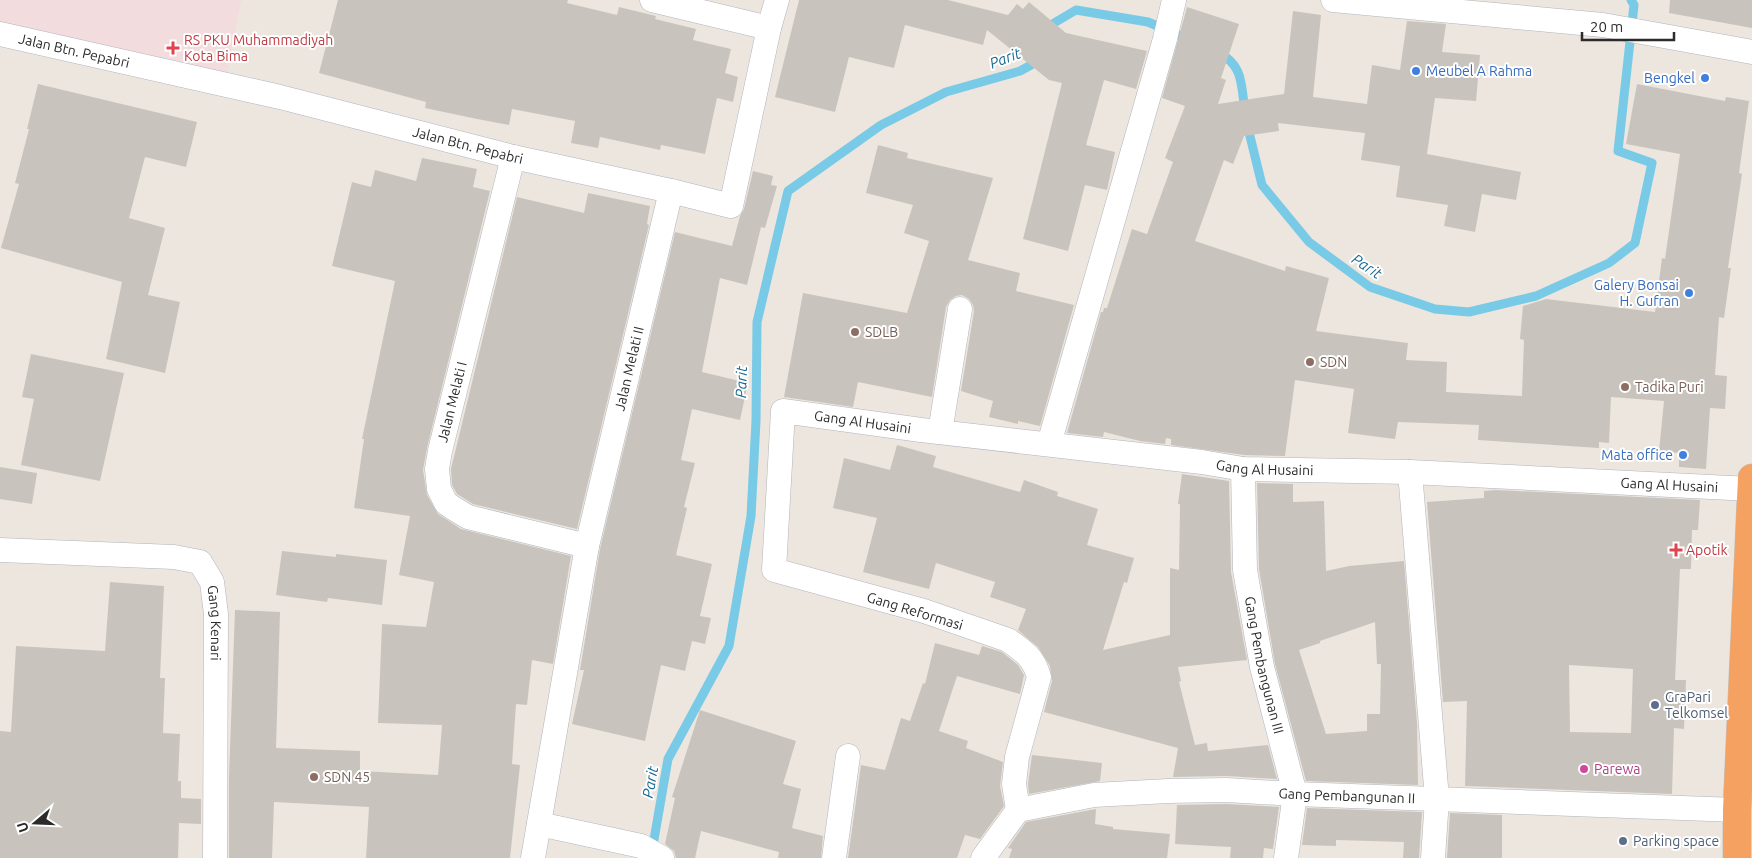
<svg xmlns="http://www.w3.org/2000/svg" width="1752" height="858" font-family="Ubuntu,sans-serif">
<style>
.medical{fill:#f2dcdd}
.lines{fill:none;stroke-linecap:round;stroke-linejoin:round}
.stream{stroke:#78cae7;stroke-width:9}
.building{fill:#c8c4bd;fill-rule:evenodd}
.street-casing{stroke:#b2b4be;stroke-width:25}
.highway-casing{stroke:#c4c4c4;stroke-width:29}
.street{stroke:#fff;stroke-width:24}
.highway{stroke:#f4a161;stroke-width:28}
.health-dot{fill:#e0444e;stroke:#fff;stroke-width:2}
.shop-dot{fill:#3f7fe0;stroke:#fff;stroke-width:2}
.education-dot{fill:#8d6e63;stroke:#fff;stroke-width:2}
.service-dot{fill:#5c6f8a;stroke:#fff;stroke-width:2}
.hotel-dot{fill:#d1479c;stroke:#fff;stroke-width:2}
.labels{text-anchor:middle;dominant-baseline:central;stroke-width:4;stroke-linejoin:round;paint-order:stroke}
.health-label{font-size:14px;fill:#be3a42;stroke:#fff;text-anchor:start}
.street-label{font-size:14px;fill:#2b2b2b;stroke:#fff}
.shop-label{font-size:14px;fill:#366cbe;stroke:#fff;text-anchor:end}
.education-label{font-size:14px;fill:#785e54;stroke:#fff;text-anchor:start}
.service-label{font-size:14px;fill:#4e5e75;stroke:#fff;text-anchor:start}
.hotel-label{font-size:14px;fill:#b23c85;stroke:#fff;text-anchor:start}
.water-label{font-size:15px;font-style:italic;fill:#166995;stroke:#fff}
</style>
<rect width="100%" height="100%" fill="#ece6de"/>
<path class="medical" d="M0,0H241L227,74L0,23Z"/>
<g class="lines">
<g class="stream">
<path d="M1047,31L1054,23L1076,10L1148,22L1190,40"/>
<path d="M1218,53C1244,64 1241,87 1245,111"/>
<path d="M1247,124L1262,185L1309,242L1370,287L1435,309L1469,312L1536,296L1609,263L1635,243L1652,163L1618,151L1634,5L1631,0"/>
<path d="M652,851L668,759L729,646L751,516L756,421L757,322L788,191L881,125L946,92L1020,71L1031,65L1034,55"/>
</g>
</g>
<g class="building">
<path d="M338,0H568L567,3L617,15L619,7L656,16L655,19L696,29L693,40L731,49L725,73L738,77L733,102L717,98L705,154L661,145L660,150L600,137L598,148L571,143L575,121L512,109L509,125L477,119L425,108L426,102L319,73Z"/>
<path d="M799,0H948L1008,15L1017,4L1023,9L1029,2L1066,33L1147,51L1136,89L1104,80L1086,145L1115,152L1107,190L1085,185L1068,251L1023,239L1062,83L1049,80L987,30L983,45L905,25L894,68L849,57L835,112L775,97Z"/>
<path d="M1670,0H1752V28L1669,13Z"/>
<path d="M1187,7L1239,24L1221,78L1226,80L1218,104L1284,94L1293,11L1321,15L1313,97L1367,104L1372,65L1400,70L1407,21L1446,24L1442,52L1480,55L1476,101L1435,98L1427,154L1521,172L1516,200L1482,194L1475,232L1444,226L1448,205L1396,197L1400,166L1361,160L1365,133L1278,123L1279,131L1244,136L1233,164L1224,160L1195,241L1285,271L1286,266L1329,278L1316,331L1408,343L1406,360L1447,362L1446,392L1522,396L1524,340L1520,339L1523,306L1546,299L1655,312L1662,258L1665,259L1680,154L1626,144L1637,84L1725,101L1726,97L1749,101L1739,173L1742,174L1728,268H1731L1724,318L1719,317L1715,375L1727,376L1725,409L1710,408L1706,469L1679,467V453L1659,451L1664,401L1611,397L1609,443L1599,442V448L1478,440L1479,425L1398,422L1395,439L1348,433L1354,389L1295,380L1285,456L1244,455L1171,445V439L1166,438L1165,444L1140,441L1104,432L1103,437L1067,433L1101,312H1103L1104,308H1107L1132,229L1147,234L1173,162L1165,158L1185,106L1162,98Z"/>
<path d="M38,84L197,122L186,167L145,157L129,218L165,228L148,295L180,302L165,373L106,359L122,282L1,248L19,184L15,183L29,129H27Z"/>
<path d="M878,145L908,153L907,158L993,178L968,260L1020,273L1016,291L1074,305L1040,426L1018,421V424L989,417L993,401L961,391L974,311L973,305L969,299L962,295L956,296L950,300L946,307L932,397L858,382L853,407L784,397L803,293L907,313L929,241L904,233L913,205L866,193Z"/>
<path d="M422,158L477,169L473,187L490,191L427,448L423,470L427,495L438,514L461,529L571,556L553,664L532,660L527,705L516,704L512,764L520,765L510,858H366L369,807L274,802L272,858H229V777L235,610L280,612L276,748L360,751V771L438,775L442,725L378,723L382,624L426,627L434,582L399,575L410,516L354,508L364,439H362L395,281L332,266L352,182L371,187L375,170L416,181Z"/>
<path d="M753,171L773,176L771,185L777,186L765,228L761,227L747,285L720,278L702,372L748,383L740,420L692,409L681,460L695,463L684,507L687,508L676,555L712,564L700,616L711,618L705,644L692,641L685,671L661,665L645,741L572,724L584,670H580L600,549L675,232L732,246L740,216L744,209Z"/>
<path d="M588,193L650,206L647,224L649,225L577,529L473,504L457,494L452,485L451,469L517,197L584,213Z"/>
<path d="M31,354L124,373L100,481L21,465L34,399L22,397Z"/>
<path d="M897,445L936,456L933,467L1020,492L1024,480L1058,492L1057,496L1098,509L1087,545L1134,558L1127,583L1124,582L1103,650L1170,635V568L1179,570L1180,504H1178L1182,474L1229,481L1231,572L1247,660L1178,667L1181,681L1179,682L1195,745L1207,743L1208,751L1268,745L1277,779L1226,776L1173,777L1178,748L1044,712L1052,681L1050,666L1038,647L1018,630L1026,609L990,597L995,582L936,563L929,589L863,572L877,518L833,508L844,458L890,470Z"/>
<path d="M0,467L37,473L32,504L0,499Z"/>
<path d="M1257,483L1293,484V502L1324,501L1326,571L1349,566L1404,561L1417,723L1418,785L1306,781L1275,664L1259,569ZM1375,622L1377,664H1381L1380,714H1367V731L1326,734L1299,650L1320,643V641Z"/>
<path d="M1496,490L1700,500L1698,530H1692L1691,569H1680L1675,680H1686L1684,729L1674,728L1672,794L1465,786L1467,701L1443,702L1427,502L1484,498V491ZM1569,665L1633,669L1631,733L1570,732Z"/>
<path d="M282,551L336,557V554L387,560L382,605L328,598L327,602L276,595Z"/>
<path d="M110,582L164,586L160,678H165L163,733L180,734L178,781H181V798L201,799V824L179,823L178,858H0V731L11,732L16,646L105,651Z"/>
<path d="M935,643L979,655L982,646L1002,652L1018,665L1024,675L1020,694L957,676L939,731L968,741L966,748L1003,762L1000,786L1004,806L980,839L965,835L957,858H848L861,765L885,770L901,718L910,721L923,683L925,684Z"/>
<path d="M700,710L796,741L783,784L801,789L792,828L823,836L821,858H778L779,852L701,831L695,858H676L674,851L665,844L675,798L672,797Z"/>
<path d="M1032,755L1102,763L1100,781L1029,794L1028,784Z"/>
<path d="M1226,804L1279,807L1273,849L1264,848L1263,858H1230L1231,847L1175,844L1177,805Z"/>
<path d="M1307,808L1422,812L1419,858H1403L1404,842L1336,840V846L1302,845Z"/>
<path d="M1096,809L1095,824L1113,827V829L1170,834L1167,858H1009L1012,849L1008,848L1026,822Z"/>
<path d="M1450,813L1502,815V858H1447Z"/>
</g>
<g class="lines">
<defs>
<g id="street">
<path d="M652,0L769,28"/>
<path d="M1333,0L1603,25L1752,52"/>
<path id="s1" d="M0,34L280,97L513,157L671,191L731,206L769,28L777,0"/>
<path d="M513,157L440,451L437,469L439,489L446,503L453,508L468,517L587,546"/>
<path d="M940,432L960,309"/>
<path d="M1049,444L1165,39L1174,0"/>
<path id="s2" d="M1243,469L1245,570L1262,667L1295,794L1286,858"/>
<path d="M1410,472L1437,799L1433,858"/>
<path id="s3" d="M0,550L174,557L200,562L212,582L216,614L215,858"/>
<path id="s4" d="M1018,810L1014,784L1017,757L1039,677C1034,658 1024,651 1008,640L924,611L774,570L783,411L921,430L1202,462L1243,469L1410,472L1751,489"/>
<path d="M539,824L641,846L662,858"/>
<path id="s5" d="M533,858L587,546L671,191"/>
<path d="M834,858L848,756"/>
<path id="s6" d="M983,858L1018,810L1094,795L1168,791L1226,790L1295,794L1737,810"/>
</g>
<path id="highway" d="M1737,858V810L1752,478"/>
</defs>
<use href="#street" class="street-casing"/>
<use href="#highway" class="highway-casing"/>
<use href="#street" class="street"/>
<use href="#highway" class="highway"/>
</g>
<g class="health-dot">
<path d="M170.5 40.5h5v5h5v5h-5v5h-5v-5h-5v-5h5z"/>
<path d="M1673.5 542.5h5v5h5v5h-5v5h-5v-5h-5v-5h5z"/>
</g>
<g class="shop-dot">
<circle cx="1416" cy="71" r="5"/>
<circle cx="1705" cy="78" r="5"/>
<circle cx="1689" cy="293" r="5"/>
<circle cx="1683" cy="455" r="5"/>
</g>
<g class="education-dot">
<circle cx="855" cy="332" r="5"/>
<circle cx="1310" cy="362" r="5"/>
<circle cx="1625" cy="387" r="5"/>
<circle cx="314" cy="777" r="5"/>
</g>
<g class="service-dot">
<circle cx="1655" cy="705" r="5"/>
<circle cx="1623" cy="841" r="5"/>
</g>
<circle class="hotel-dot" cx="1584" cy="769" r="5"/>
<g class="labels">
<g class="health-label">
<text x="184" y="40">RS PKU Muhammadiyah<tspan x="184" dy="16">Kota Bima</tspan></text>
<text x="1686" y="550">Apotik</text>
</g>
<g class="street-label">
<text stroke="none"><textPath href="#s1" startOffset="76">Jalan Btn. Pepabri</textPath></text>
<text stroke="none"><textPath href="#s1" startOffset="481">Jalan Btn. Pepabri</textPath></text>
<text stroke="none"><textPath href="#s5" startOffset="499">Jalan Melati II</textPath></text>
<text transform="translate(452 402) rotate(-76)">Jalan Melati I</text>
<text stroke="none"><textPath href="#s4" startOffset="670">Gang Al Husaini</textPath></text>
<text stroke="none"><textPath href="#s4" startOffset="1075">Gang Al Husaini</textPath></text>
<text stroke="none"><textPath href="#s4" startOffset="1480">Gang Al Husaini</textPath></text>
<text transform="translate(915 611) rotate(17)">Gang Reformasi</text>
<text stroke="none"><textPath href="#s3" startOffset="265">Gang Kenari</textPath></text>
<text stroke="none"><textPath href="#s2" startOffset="198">Gang Pembangunan III</textPath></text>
<text stroke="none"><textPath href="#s6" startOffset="390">Gang Pembangunan II</textPath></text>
</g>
<g class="shop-label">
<text x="1426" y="71" text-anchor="start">Meubel A Rahma</text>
<text x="1695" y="78">Bengkel</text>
<text x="1679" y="285">Galery Bonsai<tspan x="1679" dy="16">H. Gufran</tspan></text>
<text x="1673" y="455">Mata office</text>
</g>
<g class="education-label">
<text x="865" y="332">SDLB</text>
<text x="1320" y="362">SDN</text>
<text x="1635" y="387">Tadika Puri</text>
<text x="324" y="777">SDN 45</text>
</g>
<g class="service-label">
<text x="1665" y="697">GraPari<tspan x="1665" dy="16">Telkomsel</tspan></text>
<text x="1633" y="841">Parking space</text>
</g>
<g class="hotel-label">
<text x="1594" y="769">Parewa</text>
</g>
<g class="water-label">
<text transform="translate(1005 58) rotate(-21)">Parit</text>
<text transform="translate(1367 266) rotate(33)">Parit</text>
<text transform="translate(741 382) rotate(-88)">Parit</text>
<text transform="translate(650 782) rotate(-80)">Parit</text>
</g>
</g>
<g transform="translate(35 823) rotate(251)" stroke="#ffffff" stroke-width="4" paint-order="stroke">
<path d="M0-4L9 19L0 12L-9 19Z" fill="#2b2b2b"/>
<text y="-8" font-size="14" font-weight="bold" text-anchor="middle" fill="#2b2b2b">U</text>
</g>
<path d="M1582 32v8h92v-8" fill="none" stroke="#2b2b2b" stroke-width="2.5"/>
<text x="1590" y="32" font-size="15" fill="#2b2b2b" stroke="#ffffff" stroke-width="4" paint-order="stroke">20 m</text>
</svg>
